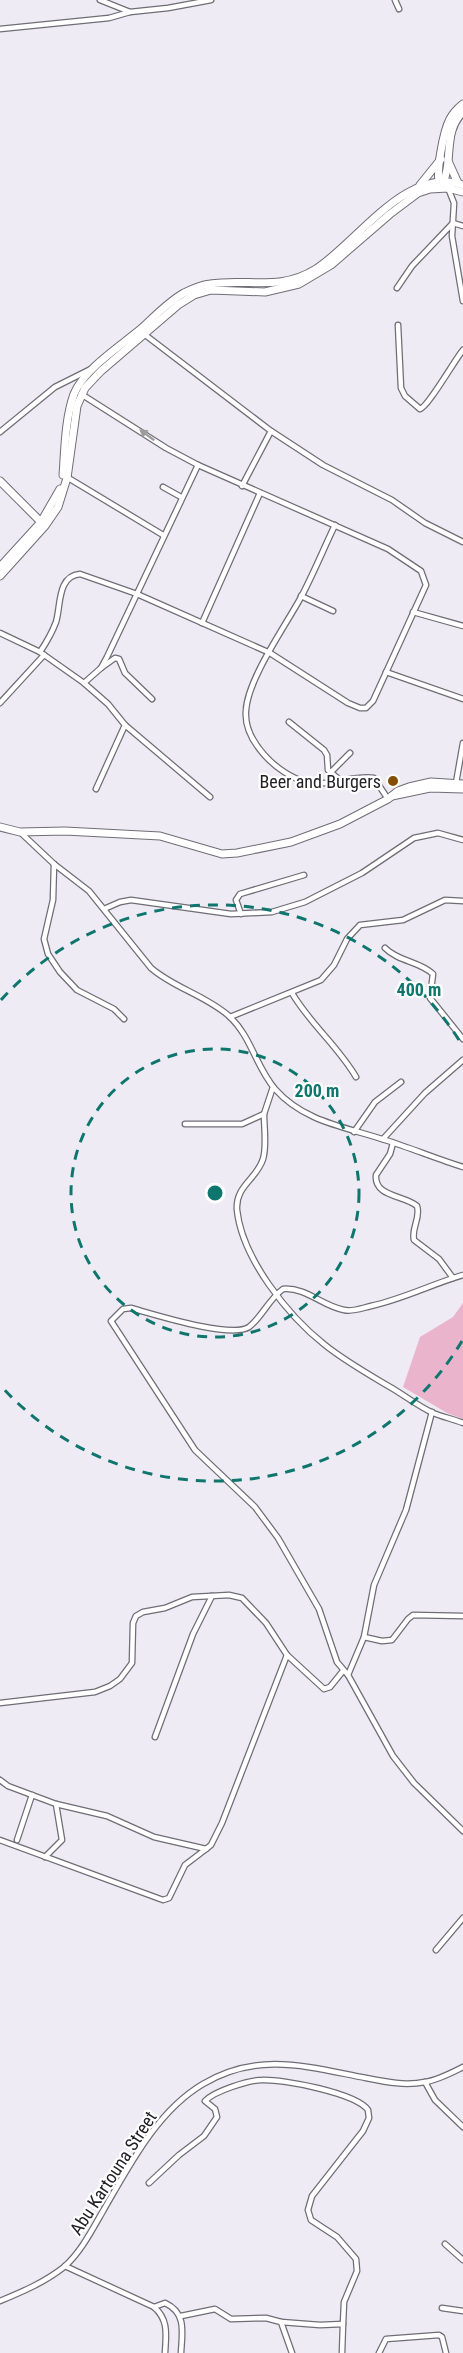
<svg xmlns="http://www.w3.org/2000/svg" width="463" height="2353" font-family="'Roboto Condensed',sans-serif">
<style>
.green{fill:#ebb4cd}
.lines{fill:none;stroke-linecap:round;stroke-linejoin:round}
.street-casing{stroke:#6f6d75;stroke-width:7}
.secondary-casing{stroke:#6f6d75;stroke-width:9}
.street{stroke:#fff;stroke-width:4.5}
.secondary{stroke:#fff;stroke-width:7}
.oneway{fill:#9c9c9d}
.ring{fill:none;stroke:#0f766e;stroke-width:3;stroke-dasharray:10 8}
.poi-dot{fill:#854d00;stroke:#fff;stroke-width:2}
.labels{text-anchor:middle;dominant-baseline:central;stroke-width:4.5;stroke-linejoin:round;paint-order:stroke}
.poi-label{font-size:18px;fill:#232226;stroke:#fff;text-anchor:end}
.street-label{font-size:18px;fill:#232226;stroke:#fff}
.centre{fill:#0f766e;stroke:#fff;stroke-width:3}
.ring-label{font-size:18px;text-anchor:middle;font-weight:bold;fill:#0f766e;stroke:#fff;stroke-width:4.5;stroke-linejoin:round;paint-order:stroke}
</style>
<rect width="100%" height="100%" fill="#eeebf4"/>
<path class="green" d="M463,1303V1419L447,1413L403,1387L420,1337L453,1317Z"/>
<g class="lines">
<defs>
<g id="street">
<path d="M100,0L130,12"/>
<path d="M395,0L399,9"/>
<path d="M0,29L109,18L130,12L168,8L211,0"/>
<path d="M448,188L454,203L452,236L463,301"/>
<path d="M397,288L412,266L453,223L463,226"/>
<path d="M398,325L401,388L405,396L420,409C428,407 454,361 463,350"/>
<path d="M144,334L271,431L323,465L392,500L425,523L463,542"/>
<path d="M0,432L55,387L91,369"/>
<path d="M65,476L163,535"/>
<path d="M242,486L271,431"/>
<path d="M163,487L181,497"/>
<path d="M335,525C323,550 313,575 300,599C284,628 248,679 246,710C243,741 278,775 306,782C330,787 352,775 374,778L388,799"/>
<path d="M301,596L333,611"/>
<path d="M413,612L463,626"/>
<path d="M202,623L260,493"/>
<path d="M0,633L40,652L84,683L108,704L125,725L210,797"/>
<path d="M40,652C46,643 52,633 56,622C61,606 57,576 80,574L137,594L270,653L348,703L360,708H366L373,701L426,585L421,571L388,549L198,465L166,448L81,394"/>
<path d="M101,668L115,658L119,659L125,673L152,699"/>
<path d="M386,672L463,699"/>
<path d="M84,683L101,668L107,657L198,465"/>
<path d="M0,703L44,655"/>
<path d="M289,722L324,750L327,755L328,770L342,782"/>
<path d="M331,772L350,753"/>
<path d="M456,783L463,743"/>
<path d="M96,789L125,725"/>
<path d="M20,832L54,864L89,891L151,968C174,988 205,995 229,1016C251,1036 256,1067 275,1089C304,1122 346,1127 385,1140C411,1148 437,1159 463,1167"/>
<path d="M54,864L53,900L44,939L48,954L60,972L77,990L114,1009L124,1019"/>
<path d="M104,909L120,902L131,900L231,914L272,912L305,902L362,873L414,838L438,833L463,840"/>
<path d="M241,914L236,900L240,894L304,875"/>
<path d="M385,948C399,962 419,961 433,974L430,998L463,1039"/>
<path d="M292,993C310,1024 338,1046 356,1077"/>
<path d="M230,1017L321,980L334,965L347,939L360,925L403,920L445,900L463,901"/>
<path d="M264,1114C264,1128 267,1146 263,1159C257,1179 235,1186 237,1210C242,1258 288,1316 325,1345C345,1361 368,1374 390,1387C404,1395 418,1406 433,1413C443,1417 453,1419 463,1423"/>
<path d="M185,1124H242L264,1114L273,1087"/>
<path d="M354,1132L375,1102L401,1082"/>
<path d="M383,1139L425,1093L463,1060"/>
<path d="M393,1143L390,1154L376,1175C374,1197 404,1195 417,1206C421,1218 411,1228 414,1240L439,1259L453,1278"/>
<path d="M463,1275C432,1284 403,1299 371,1306C362,1308 353,1312 344,1310C322,1306 306,1287 283,1289C269,1299 262,1317 249,1327C231,1339 153,1314 131,1308L123,1309L111,1321L195,1450L255,1507L278,1538L319,1609L337,1662L348,1675L393,1756L414,1783L463,1831"/>
<path d="M364,1637L382,1641L392,1640L408,1619L413,1615L463,1616"/>
<path d="M348,1675L364,1637L374,1585L406,1510L432,1412"/>
<path d="M0,1703L95,1692L110,1686L120,1679L132,1663L133,1623L136,1616L143,1612L165,1608L192,1597L229,1595L242,1598L266,1623L287,1655"/>
<path d="M155,1737L193,1634L212,1596"/>
<path d="M0,1780L8,1786L56,1804L107,1816L154,1837L206,1849L211,1845L222,1823L287,1655L324,1689L330,1687L343,1671"/>
<path d="M0,1840L163,1900L169,1898L185,1865L206,1849"/>
<path d="M17,1840L32,1795"/>
<path d="M45,1857L62,1840L56,1804"/>
<path d="M436,1950L463,1918"/>
<path d="M425,2082L435,2100L463,2127"/>
<path d="M149,2183L179,2155L204,2136L217,2117L215,2109L205,2101C214,2091 249,2080 262,2080C283,2079 356,2093 368,2110L369,2118L363,2131L312,2196L308,2210L311,2220L337,2237L356,2259L357,2271L344,2302L343,2324"/>
<path d="M445,2244L463,2260"/>
<path d="M65,2266L154,2307C169,2320 166,2335 165,2353"/>
<path d="M0,2301C22,2292 45,2282 64,2267C81,2252 92,2230 103,2211C129,2166 157,2111 203,2084C259,2051 308,2067 366,2078C386,2082 405,2086 425,2082C438,2080 451,2073 463,2067"/>
<path d="M154,2307L165,2303C187,2313 182,2333 181,2353"/>
<path d="M442,2308L463,2311"/>
<path d="M181,2316L215,2309L231,2319L266,2318L281,2322L292,2353"/>
<path d="M281,2322L320,2325L343,2324L342,2353"/>
<path d="M379,2353L386,2339L439,2335L442,2337L446,2353"/>
</g>
<g id="secondary">
<path d="M448,161L458,183"/>
<path d="M420,185L441,159"/>
<path d="M440,185C435,173 444,130 450,119C453,113 458,108 463,104"/>
<path d="M442,185C454,162 442,132 463,112"/>
<path d="M63,475C65,449 65,419 74,394C84,369 122,345 142,328C155,316 168,302 184,293C192,289 201,285 210,284C248,278 279,292 316,269C358,242 407,165 463,185"/>
<path d="M0,481L43,524"/>
<path d="M0,567L41,522L60,489"/>
<path d="M0,576L45,526L58,507L67,478L77,406L85,388L101,371L178,305L194,295L211,290L265,292L299,284L331,265L390,214L418,193L430,189L448,188L463,192"/>
<path d="M392,796L430,788L463,789"/>
<path d="M0,827L20,832L65,831L160,836L222,854L237,853L291,842L340,824L388,799L398,791L409,787L431,782L463,784"/>
</g>
</defs>
<use href="#street" class="street-casing"/>
<use href="#secondary" class="secondary-casing"/>
<use href="#street" class="street"/>
<use href="#secondary" class="secondary"/>
</g>
<defs><path id="oneway-solid" d="M-6-.8H1V-3.2L6.5 0L1 3.2V.8H-6Z" transform="scale(1.5)"/></defs>
<use class="oneway" href="#oneway-solid" transform="translate(147 435) rotate(-144)"/>
<g class="ring">
<circle cx="215" cy="1193" r="144"/>
<path d="M462 1341A288 288 0 0 1 1 1386M1 1000A288 288 0 0 1 462 1045"/>
</g>
<circle class="poi-dot" cx="393" cy="781" r="6"/>
<g class="labels">
<g class="poi-label">
<text x="381" y="781">Beer and Burgers</text>
</g>
<g class="street-label">
<text transform="translate(113 2173) rotate(-57)">Abu Kartouna Street</text>
</g>
</g>
<circle cx="215" cy="1193" r="9" class="centre"/>
<g class="ring-label">
<text x="419" y="996">400 m</text>
<text x="317" y="1097">200 m</text>
</g>
</svg>
